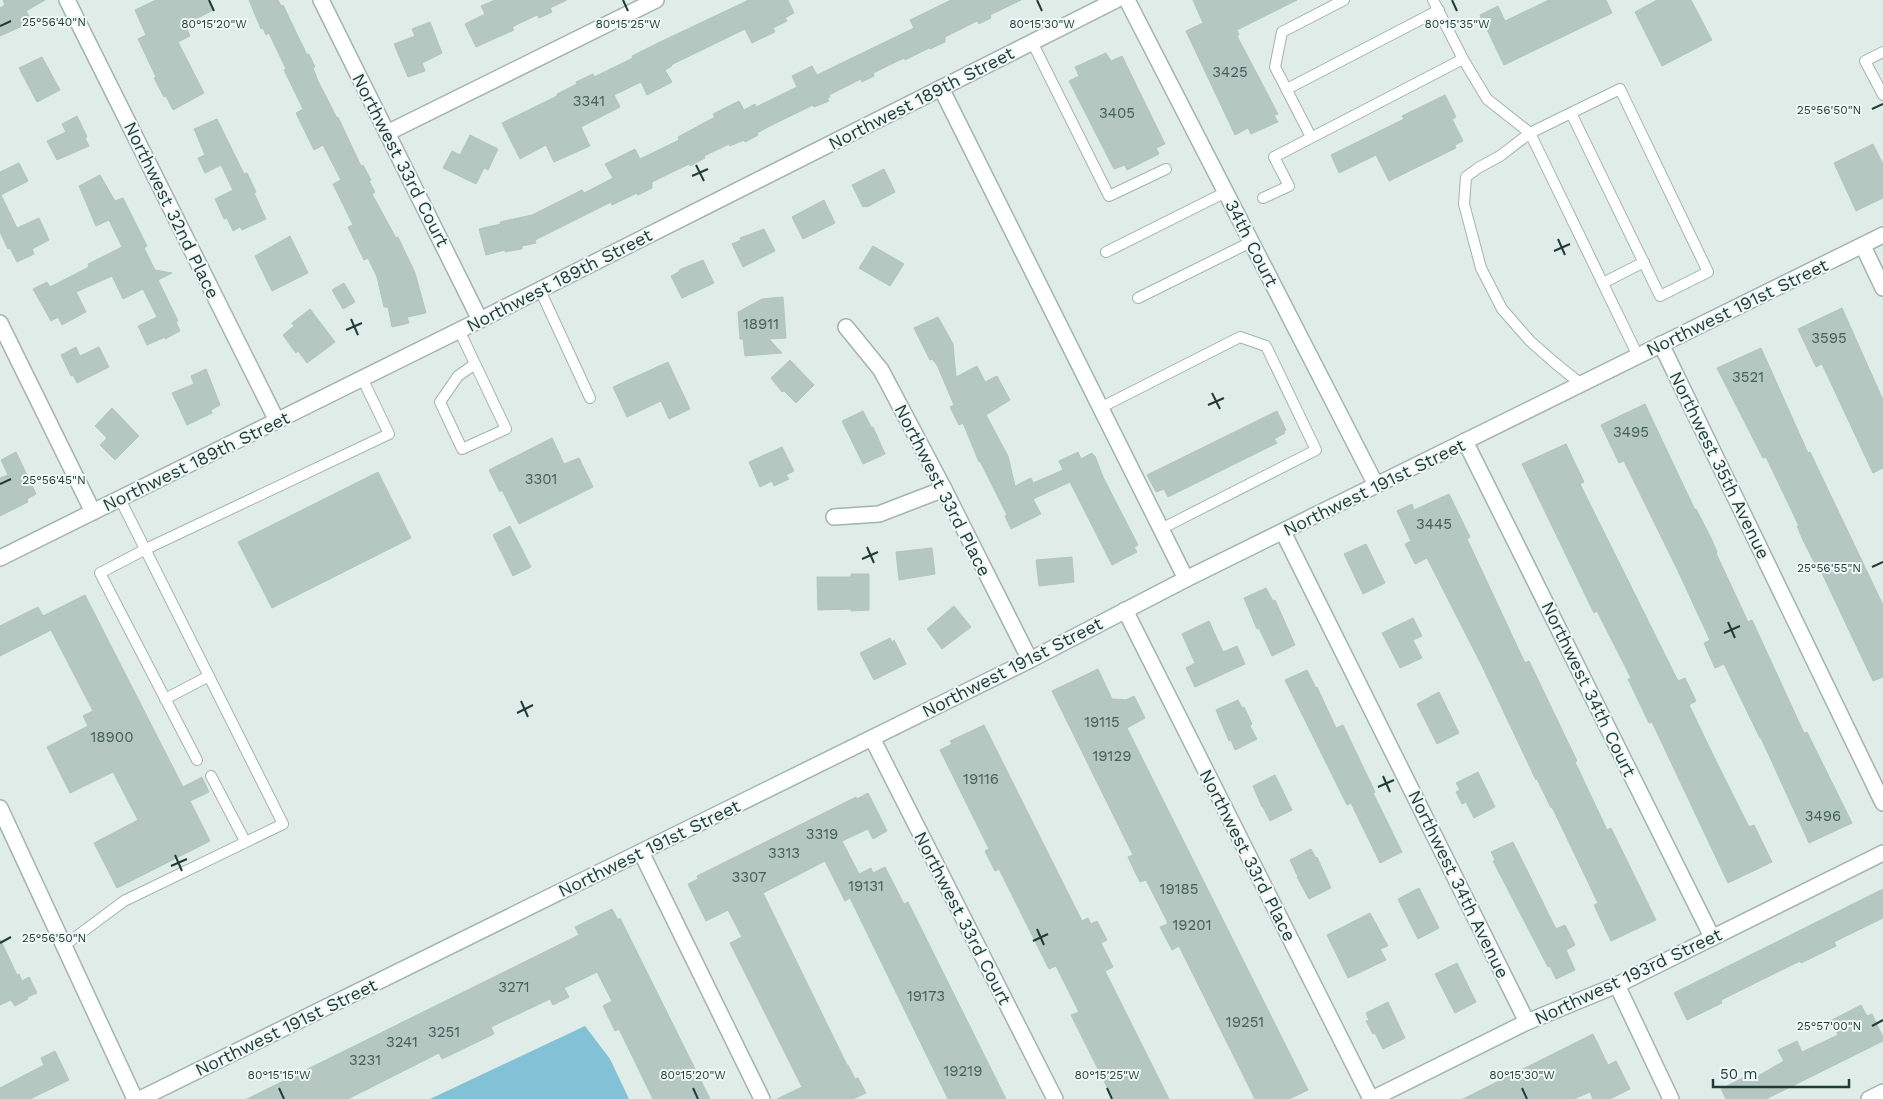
<svg xmlns="http://www.w3.org/2000/svg" width="1883" height="1099" font-family="'Work Sans',sans-serif">
<style>
.water{fill:#82c1d6}
.building{fill:#b5c7c1;stroke:#b1c6bf}
.lines{fill:none;stroke-linecap:round;stroke-linejoin:round}
.service-casing{stroke:#a2b4b0;stroke-width:12}
.minor-casing{stroke:#a2b4b0;stroke-width:18}
.tertiary-casing{stroke:#a2b4b0;stroke-width:18}
.service{stroke:#fff;stroke-width:10}
.minor{stroke:#fff;stroke-width:15}
.tertiary{stroke:#fff;stroke-width:15}
.ticks{fill:none;stroke:#1f3d38;stroke-width:2}
.labels{text-anchor:middle;dominant-baseline:central;stroke-width:4;stroke-linejoin:round;paint-order:stroke}
.number-label{font-size:15px;fill:#44605a}
.street-label{font-size:18px;fill:#1f3d38;stroke:#f0f8f5}
.ticks-label{font-size:12px;text-anchor:middle;fill:#1f3d38;stroke:#f0f8f5;stroke-width:4;stroke-linejoin:round;paint-order:stroke}
</style>
<rect width="100%" height="100%" fill="#dfece8"/>
<path class="water" d="M585,1026L610,1059L629,1099H430Z"/>
<g class="building">
<path d="M3,0H45L26,11L32,22L0,36V8L5,5Z"/>
<path d="M156,0H208L213,10L185,25L190,36L178,42L204,93L173,110L166,96L164,97L154,78L156,77L138,39L146,35L135,10Z"/>
<path d="M249,0H278L281,6L283,5L307,55L309,54L315,67L313,68L318,81L337,118L338,117L361,166L363,165L371,180L369,181L375,192L372,194L396,238L398,237L415,273L426,313L407,317L409,323L392,327L388,307H384L377,277L368,258L364,260L348,227L353,225L333,184L341,180L323,145L314,150L296,113L303,109L284,70L286,69L269,33L266,35L263,28L261,29Z"/>
<path d="M495,0H567L550,8L552,12L539,18L537,15L512,27L514,30L476,47L465,24L485,14L481,6Z"/>
<path d="M749,0H788L794,13L785,18L787,21L773,28L775,32L752,43L745,29L671,65L672,66L665,70L672,82L647,95L641,82L614,95L620,107L581,127L590,146L554,162L546,145L520,159L502,123L557,96V94L577,84L576,82L593,74L594,77L633,58L632,56L660,42Z"/>
<path d="M951,0H1021L990,15L991,18L979,24L977,21L945,37V42L930,49L929,48L905,60L904,58L873,73L874,76L862,82L861,79L829,95L830,97L827,98L829,101L814,107L813,105L770,126L757,133L758,135L745,142L744,140L730,146L729,144L704,156L705,158L690,166L689,164L652,182V188L638,195L637,193L612,205L611,202L535,240L536,243L522,246V249L505,252V250L486,255L479,229L501,224L500,222L532,215L582,190L584,193L613,178L605,164L635,149L640,159L679,140L678,137L715,117L713,114L739,101L744,110L755,104L756,107L797,87L792,76L812,66L817,75L914,28L910,20Z"/>
<path d="M1193,0H1297L1237,30L1239,35L1237,36L1278,114L1274,115L1278,122L1251,134L1248,128L1235,135L1186,31L1203,23Z"/>
<path d="M1549,0H1606L1612,13L1504,65L1480,15L1498,6L1505,21Z"/>
<path d="M1657,0H1691L1712,40L1662,66L1635,12Z"/>
<path d="M430,22L442,53L422,63L425,71L408,77L394,44L415,36L412,29Z"/>
<path d="M1106,53L1111,61L1122,56L1165,144L1156,148L1159,154L1127,170L1125,165L1114,169L1069,81L1079,76L1075,67Z"/>
<path d="M42,57L60,90L37,102L19,68Z"/>
<path d="M1445,95L1456,117L1452,119L1463,141L1455,145L1456,148L1389,181L1376,155L1339,173L1331,155L1404,119L1402,116Z"/>
<path d="M77,116L87,137L85,138L89,146L57,160L47,141L66,132L62,124Z"/>
<path d="M217,119L244,174L247,173L256,192L254,193L266,219L242,230L240,227L233,231L227,218L224,219L215,199L233,190L221,165L205,173L198,158L205,155L194,129Z"/>
<path d="M470,135L498,149L488,170L484,168L476,184L443,168L452,151L460,155Z"/>
<path d="M1873,144L1883,164V198L1856,211L1834,163Z"/>
<path d="M19,163L28,181L1,195L17,228L39,218L49,240L32,249L34,254L17,262L10,248L8,249L0,232V172Z"/>
<path d="M884,169L895,192L867,207L866,206L863,207L852,185Z"/>
<path d="M100,175L115,201L123,198L147,246L144,248L155,270L172,273L158,280L178,321L176,322L180,331L165,339V337L147,345L138,326L157,317L143,289L123,299L112,276L76,292L86,312L62,325L58,317L51,321L33,289L47,282L50,287L89,267L88,264L122,247L109,220L96,226L79,186Z"/>
<path d="M824,200L835,223L803,239L792,217Z"/>
<path d="M764,229L775,251L743,267L732,244L741,240L740,238Z"/>
<path d="M290,236L308,273L272,291L255,256Z"/>
<path d="M873,246L904,264L890,286L859,268Z"/>
<path d="M703,260L714,283L682,298L671,276L680,271L679,270Z"/>
<path d="M344,283L355,302L343,309L332,290Z"/>
<path d="M783,297L786,338L769,339L782,353L745,356L743,339H740L738,312L762,299Z"/>
<path d="M1842,308L1883,400V468L1873,473L1822,364L1816,367L1798,329Z"/>
<path d="M310,309L335,342L307,363L298,351L296,353L283,335L294,326L292,323Z"/>
<path d="M938,317L953,344L956,377L977,366L985,382L997,376L1010,400L986,415L1008,456L1015,486L1031,478L1033,483L1063,470L1059,461L1078,452L1081,459L1092,453L1094,456H1095L1103,477L1138,545L1134,547L1137,552L1112,565L1070,482L1033,499L1041,514L1011,529L1005,516L1007,515L980,461L979,462L963,423L959,425L950,407L954,405L937,365L932,359L930,360L914,328Z"/>
<path d="M76,347L80,356L99,347L109,367L77,383L73,375L71,376L61,355Z"/>
<path d="M1761,348L1808,453L1810,452L1883,605V677L1873,681L1820,569L1818,570L1803,540L1797,526H1799L1766,457L1763,458L1717,368Z"/>
<path d="M790,360L814,385L796,403L784,391L782,392L771,378Z"/>
<path d="M668,362L690,409L669,419L661,401L627,417L613,387Z"/>
<path d="M206,369L220,405L211,410L212,413L187,425L172,393L194,384L191,376Z"/>
<path d="M1645,404L1695,510L1696,509L1711,538L1717,552L1716,553L1748,622L1752,620L1804,733L1807,732L1852,823L1809,843L1761,738H1760L1724,664L1715,668L1704,643L1710,640L1678,571L1624,461L1619,463L1601,425Z"/>
<path d="M112,408L139,436L115,460L100,445L107,438L95,426Z"/>
<path d="M863,411L871,427H873L885,454L863,464L842,421Z"/>
<path d="M1277,411L1286,430L1284,431L1285,433L1274,439L1277,443L1168,497L1164,489L1156,492L1147,475Z"/>
<path d="M552,438L564,464L579,458L593,487L519,524L502,490L500,492L489,470Z"/>
<path d="M1566,444L1584,482L1580,484L1678,681L1685,678L1696,701L1689,705L1716,761L1749,827L1754,825L1772,862L1728,883L1652,722L1649,723L1628,679L1631,678L1597,611L1594,613L1522,464Z"/>
<path d="M782,447L794,471L786,475L789,479L774,486L772,481L760,487L749,462Z"/>
<path d="M16,452L36,494L27,499L28,502L0,516V478L8,475L1,460Z"/>
<path d="M378,472L411,538L272,608L238,542Z"/>
<path d="M1449,494L1470,537L1467,539L1525,663L1529,661L1577,761L1575,762L1607,830L1611,828L1656,920L1611,941L1594,905L1598,903L1552,807L1551,808L1537,779L1536,780L1482,666L1427,558L1415,564L1405,544L1411,541L1397,511L1412,504L1414,510Z"/>
<path d="M510,526L531,567L513,576L493,535Z"/>
<path d="M1366,544L1385,583L1363,594L1344,554Z"/>
<path d="M932,548L935,574L899,580L896,552Z"/>
<path d="M1072,557L1074,582L1039,586L1036,560Z"/>
<path d="M851,574H869V610L851,611V609L818,610L817,577H851Z"/>
<path d="M1266,588L1273,601L1275,600L1295,645L1272,656L1259,628L1257,629L1244,598Z"/>
<path d="M85,595L183,787L202,777L209,792L190,801L210,841L117,888L94,843L138,820L113,772L70,793L47,747L88,726L83,716L93,711L51,630L0,656V626L38,607L43,616Z"/>
<path d="M954,606L971,627L942,649L927,629Z"/>
<path d="M1413,618L1422,636L1413,640L1422,658L1400,668L1382,633Z"/>
<path d="M1209,621L1223,652L1237,646L1245,664L1195,687L1186,668L1195,663L1182,634Z"/>
<path d="M890,638L892,642L894,640L906,664L874,680L860,653Z"/>
<path d="M1098,669L1112,699L1126,700L1134,696L1145,718L1127,728L1308,1090L1289,1099H1255L1179,946L1172,950L1160,927L1167,924V921L1146,880L1140,882L1134,870L1128,857L1133,855L1052,691Z"/>
<path d="M1307,670L1316,688L1317,687L1336,728L1343,725L1375,792L1373,793L1402,852L1380,863L1351,803L1347,805L1285,680Z"/>
<path d="M1439,692L1459,733L1437,744L1417,704Z"/>
<path d="M1238,700L1242,708L1244,707L1252,724L1250,726L1257,739L1235,750L1231,740L1229,741L1216,710Z"/>
<path d="M984,725L1082,921L1088,918L1091,924L1097,921L1107,940L1101,943L1113,967L1105,971L1169,1099H1113L1071,1015L1079,1012L1056,966L1049,969L999,869L995,871L985,851L989,849L940,750L952,744L950,741Z"/>
<path d="M1478,772L1495,807L1474,818L1466,802L1462,804L1456,792L1460,790L1456,783Z"/>
<path d="M1275,775L1292,810L1270,821L1263,807H1262L1253,786Z"/>
<path d="M868,793L887,831L873,839L868,829L842,841L859,874L871,868L873,873L885,867L904,904L908,902L1006,1099H948L850,898L845,901L825,861L763,893L847,1065H848L855,1079L858,1078L866,1093L853,1099H777L802,1087L730,943L742,937L728,910L706,921L688,884L698,879L697,876L856,797L857,799Z"/>
<path d="M1513,842L1556,929L1565,925L1575,945L1566,950L1575,970L1556,979L1550,966L1548,967L1493,861L1495,860L1491,852Z"/>
<path d="M1311,849L1316,858L1317,857L1331,888L1309,899L1297,877H1298L1290,860Z"/>
<path d="M1419,888L1439,928L1418,939L1398,899Z"/>
<path d="M1883,889V918L1834,942L1836,946L1801,963L1800,961L1721,1000L1722,1003L1687,1020L1674,993Z"/>
<path d="M612,909L618,920L620,918L710,1099H653L619,1029L615,1031L603,1006L612,1001L597,972L564,988L569,997L553,1005L550,999L491,1027L494,1034L442,1059L439,1053L348,1099H247L579,935L575,927Z"/>
<path d="M1370,913L1388,946L1380,949L1386,960L1348,978L1327,935Z"/>
<path d="M0,939L17,975L19,974L22,981L29,977L37,993L27,997L28,999L15,1006L11,1000L0,1005Z"/>
<path d="M1457,963L1476,1002L1455,1013L1435,974Z"/>
<path d="M1388,1002L1405,1038L1383,1049L1375,1033L1373,1034L1366,1021L1369,1020L1366,1013Z"/>
<path d="M1861,1005L1867,1016L1872,1014L1883,1037V1041L1766,1099H1726L1721,1089L1756,1071L1758,1076L1784,1061L1778,1050L1797,1041L1802,1052L1838,1035L1832,1020Z"/>
<path d="M1593,1034L1608,1065L1616,1061L1630,1089L1610,1099H1593L1590,1092L1574,1099H1463Z"/>
<path d="M55,1051L69,1080L30,1099H0V1088L44,1065L41,1058Z"/>
</g>
<g class="lines">
<defs>
<g id="service">
<path d="M1433,0L1463,59L1487,99L1530,133L1638,356"/>
<path d="M1032,42L1109,196L1166,169"/>
<path d="M1883,52L1865,61L1883,95"/>
<path d="M1287,89L1439,10"/>
<path d="M1571,113L1660,296L1708,272L1620,89L1530,133L1500,156L1478,168L1466,177L1464,204L1481,268L1502,309L1530,341L1555,363L1581,384"/>
<path d="M1311,137L1275,67L1282,32L1344,0"/>
<path d="M1263,198L1289,186L1274,157L1463,59"/>
<path d="M1106,252L1226,192"/>
<path d="M1603,283L1644,262"/>
<path d="M540,290L590,398"/>
<path d="M1138,298L1251,242"/>
<path d="M459,330L506,429L462,449L440,402L458,376L475,364"/>
<path d="M1100,408L1240,337L1266,346L1316,450L1161,529"/>
<path d="M165,699L209,676"/>
<path d="M197,760L100,573L146,549L389,434L362,378"/>
<path d="M211,776L245,841"/>
<path d="M65,945L124,901L283,824L120,499"/>
</g>
<g id="minor">
<path d="M67,0L277,421"/>
<path d="M321,0L480,320"/>
<path d="M1127,0L1376,485"/>
<path d="M941,88L1186,579"/>
<path d="M387,133L656,0"/>
<path d="M1863,246L1883,288"/>
<path d="M0,323L93,512"/>
<path d="M846,327L881,370L944,489L1030,660"/>
<path d="M1661,344L1883,803"/>
<path d="M1465,441L1712,937"/>
<path d="M834,517L879,514L944,489"/>
<path d="M1283,532L1527,1022"/>
<path d="M0,558L480,320L1116,0"/>
<path d="M1125,610L1371,1099"/>
<path d="M872,738L1055,1099"/>
<path d="M641,852L762,1099"/>
<path d="M1617,985L1671,1099"/>
<path d="M1372,1099L1527,1022L1617,985L1883,853"/>
<path d="M1869,1099L1883,1092"/>
</g>
<g id="tertiary">
<path d="M0,808L135,1099"/>
<path d="M140,1099L1030,660L1186,579L1883,235"/>
</g>
</defs>
<use href="#service" class="service-casing"/>
<use href="#minor" class="minor-casing"/>
<use href="#tertiary" class="tertiary-casing"/>
<use href="#service" class="service"/>
<use href="#minor" class="minor"/>
<use href="#tertiary" class="tertiary"/>
</g>
<path class="ticks" d="M209,0L214,11M623,0L628,11M1037,0L1042,11M1452,0L1457,11M0,26L11,21M1872,109L1883,104M696,165L704,181M692,176L708,169M1558,239L1565,255M1554,251L1570,244M351,319L358,335M346,330L362,323M1212,393L1220,409M1208,405L1224,398M0,484L11,479M867,547L874,563M862,559L878,552M1872,567L1883,562M1728,622L1735,638M1724,633L1740,626M521,701L528,717M517,713L533,705M1383,776L1390,792M1378,787L1394,780M175,855L182,871M171,866L187,859M1037,929L1044,945M1033,941L1048,934M0,943L11,937M1872,1026L1883,1020M279,1088L284,1099M693,1088L698,1099M1107,1088L1112,1099M1522,1088L1527,1099"/>
<g class="labels">
<g class="number-label">
<text x="1230" y="72">3425</text>
<text x="589" y="101">3341</text>
<text x="1117" y="113">3405</text>
<text x="761" y="324">18911</text>
<text x="1829" y="338">3595</text>
<text x="1748" y="377">3521</text>
<text x="1631" y="432">3495</text>
<text x="541" y="479">3301</text>
<text x="1434" y="524">3445</text>
<text x="1102" y="722">19115</text>
<text x="112" y="737">18900</text>
<text x="1112" y="756">19129</text>
<text x="981" y="779">19116</text>
<text x="1823" y="816">3496</text>
<text x="822" y="834">3319</text>
<text x="784" y="853">3313</text>
<text x="749" y="877">3307</text>
<text x="866" y="886">19131</text>
<text x="1179" y="889">19185</text>
<text x="1192" y="925">19201</text>
<text x="514" y="987">3271</text>
<text x="926" y="996">19173</text>
<text x="1245" y="1022">19251</text>
<text x="444" y="1032">3251</text>
<text x="402" y="1042">3241</text>
<text x="365" y="1060">3231</text>
<text x="963" y="1071">19219</text>
</g>
<g class="street-label">
<text transform="translate(921 98) rotate(-27)">Northwest 189th Street</text>
<text transform="translate(401 160) rotate(63)">Northwest 33rd Court</text>
<text transform="translate(172 210) rotate(64)">Northwest 32nd Place</text>
<text transform="translate(1252 243) rotate(63)">34th Court</text>
<text transform="translate(559 280) rotate(-27)">Northwest 189th Street</text>
<text transform="translate(1737 307) rotate(-26)">Northwest 191st Street</text>
<text transform="translate(196 461) rotate(-26)">Northwest 189th Street</text>
<text transform="translate(1720 465) rotate(64)">Northwest 35th Avenue</text>
<text transform="translate(1374 487) rotate(-26)">Northwest 191st Street</text>
<text transform="translate(943 490) rotate(63)">Northwest 33rd Place</text>
<text transform="translate(1012 667) rotate(-27)">Northwest 191st Street</text>
<text transform="translate(1589 689) rotate(64)">Northwest 34th Court</text>
<text transform="translate(649 848) rotate(-26)">Northwest 191st Street</text>
<text transform="translate(1248 855) rotate(63)">Northwest 33rd Place</text>
<text transform="translate(1459 884) rotate(64)">Northwest 34th Avenue</text>
<text transform="translate(963 918) rotate(63)">Northwest 33rd Court</text>
<text transform="translate(1628 976) rotate(-25)">Northwest 193rd Street</text>
<text transform="translate(286 1027) rotate(-26)">Northwest 191st Street</text>
</g>
</g>
<g class="ticks-label">
<text x="54" y="26">25°56'40"N</text>
<text x="214" y="28">80°15'20"W</text>
<text x="628" y="28">80°15'25"W</text>
<text x="1042" y="28">80°15'30"W</text>
<text x="1457" y="28">80°15'35"W</text>
<text x="1829" y="114">25°56'50"N</text>
<text x="54" y="484">25°56'45"N</text>
<text x="1829" y="572">25°56'55"N</text>
<text x="54" y="942">25°56'50"N</text>
<text x="1829" y="1030">25°57'00"N</text>
<text x="279" y="1079">80°15'15"W</text>
<text x="693" y="1079">80°15'20"W</text>
<text x="1107" y="1079">80°15'25"W</text>
<text x="1522" y="1079">80°15'30"W</text>
</g>
<path d="M1713 1079v8h136v-8" fill="none" stroke="#1f3d38" stroke-width="2.5"/>
<text x="1720" y="1079" font-size="15" fill="#1f3d38" stroke="#f0f8f5" stroke-width="4" paint-order="stroke">50 m</text>
</svg>
